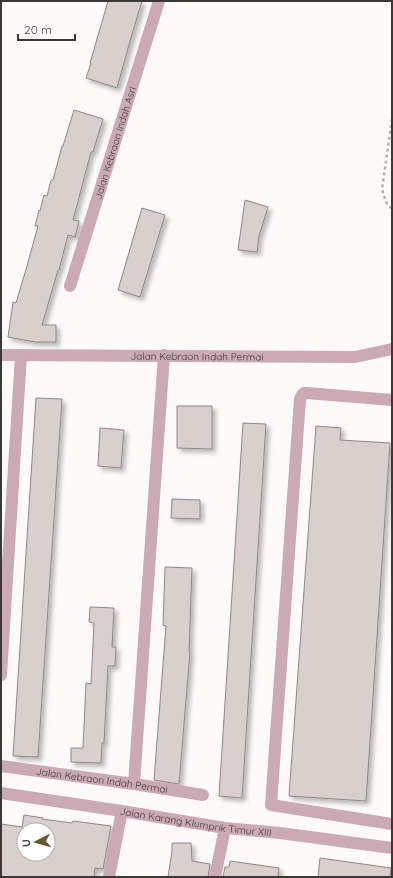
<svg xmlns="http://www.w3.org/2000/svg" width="393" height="878" font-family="Quicksand,sans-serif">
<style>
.building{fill:#d9d0ce;stroke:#8f8685;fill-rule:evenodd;filter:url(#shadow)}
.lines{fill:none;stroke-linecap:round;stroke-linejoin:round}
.path{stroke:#b4b0b0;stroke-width:2.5;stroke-dasharray:3 3;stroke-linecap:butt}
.minor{stroke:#cbaab5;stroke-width:12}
.labels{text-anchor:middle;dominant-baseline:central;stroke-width:3.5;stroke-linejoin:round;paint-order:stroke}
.street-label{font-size:10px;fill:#3b3838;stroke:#fff}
</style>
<defs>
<filter id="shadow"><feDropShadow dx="3.5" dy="3.5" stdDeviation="2" flood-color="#0004"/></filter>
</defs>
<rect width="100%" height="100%" fill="#fefafa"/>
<g class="building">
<path d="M108,1H142L130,41L117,88L86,78L91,63H90Z"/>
<path d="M74,110L103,119L93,152H91L73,220L79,221L75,237L68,235L59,270H58L42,325H56V342H35L8,337L13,302L16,303L27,266L38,226H35L39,210L40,211L44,195L47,196L51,180H53L62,146H63Z"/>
<path d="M245,200L268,207L259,236L257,252L238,250Z"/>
<path d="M142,208L165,215L140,297L118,290Z"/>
<path d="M36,398L62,399L38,757L13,756Z"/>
<path d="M177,406H212V449L177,448Z"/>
<path d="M243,423L266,424L242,798L219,796Z"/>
<path d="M316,426L341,428L340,440L390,443L366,801L289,796Z"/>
<path d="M100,428L124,430L121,468L98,466Z"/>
<path d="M172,499L200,500V519L171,518Z"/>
<path d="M165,567L192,568L189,652H190L179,784L154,780L166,626L163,625Z"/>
<path d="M90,607L114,608L112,647H116L115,666H108L104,743H102L101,763L71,762V748H83L86,683L91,684L94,623L89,622Z"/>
<path d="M24,815L43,818L42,819L72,823L73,821L111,826L103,869L95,868L94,877H1V824L22,827ZM24,830H48V854H24Z"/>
<path d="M172,843H191L192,861L210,864L208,877H168L172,851Z"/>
<path d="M320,858L391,868L390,877H318Z"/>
<path d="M230,861L279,868L278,877H223L225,867H229Z"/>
</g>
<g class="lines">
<path class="path" d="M392,119L382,189L386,202L392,209"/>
<g class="minor">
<path id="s1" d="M70,286L159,1"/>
<path id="s2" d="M1,355L355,357L392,349"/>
<path d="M392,400L307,393H304L302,395L300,399L271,805L392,824"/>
<path d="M1,675L21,355"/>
<path id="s3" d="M1,766L134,784L203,795"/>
<path d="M134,784L164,355"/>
<path id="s4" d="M1,793L122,811L225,828L280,833L392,848"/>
<path d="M109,877L122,811"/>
<path d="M215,877L225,828"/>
</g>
</g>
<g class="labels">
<g class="street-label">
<text stroke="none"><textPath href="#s1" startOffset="150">Jalan Kebraon Indah Asri</textPath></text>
<text stroke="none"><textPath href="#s2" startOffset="196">Jalan Kebraon Indah Permai</textPath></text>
<text stroke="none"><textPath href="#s3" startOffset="102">Jalan Kebraon Indah Permai</textPath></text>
<text stroke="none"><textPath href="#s4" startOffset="197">Jalan Karang Klumprik Timur XIII</textPath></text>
</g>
</g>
<rect width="393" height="878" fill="none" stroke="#3b3838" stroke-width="4"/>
<g transform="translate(36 842) rotate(264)"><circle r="19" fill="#ffffff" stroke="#b1afaf"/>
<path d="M0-3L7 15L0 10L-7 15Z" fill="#615d2a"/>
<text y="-6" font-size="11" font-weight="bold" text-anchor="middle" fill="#3b3838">U</text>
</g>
<path d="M18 34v6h57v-6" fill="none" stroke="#3b3838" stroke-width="2"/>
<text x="24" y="34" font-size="12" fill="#3b3838" stroke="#ffffff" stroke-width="3" paint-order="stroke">20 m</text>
</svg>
